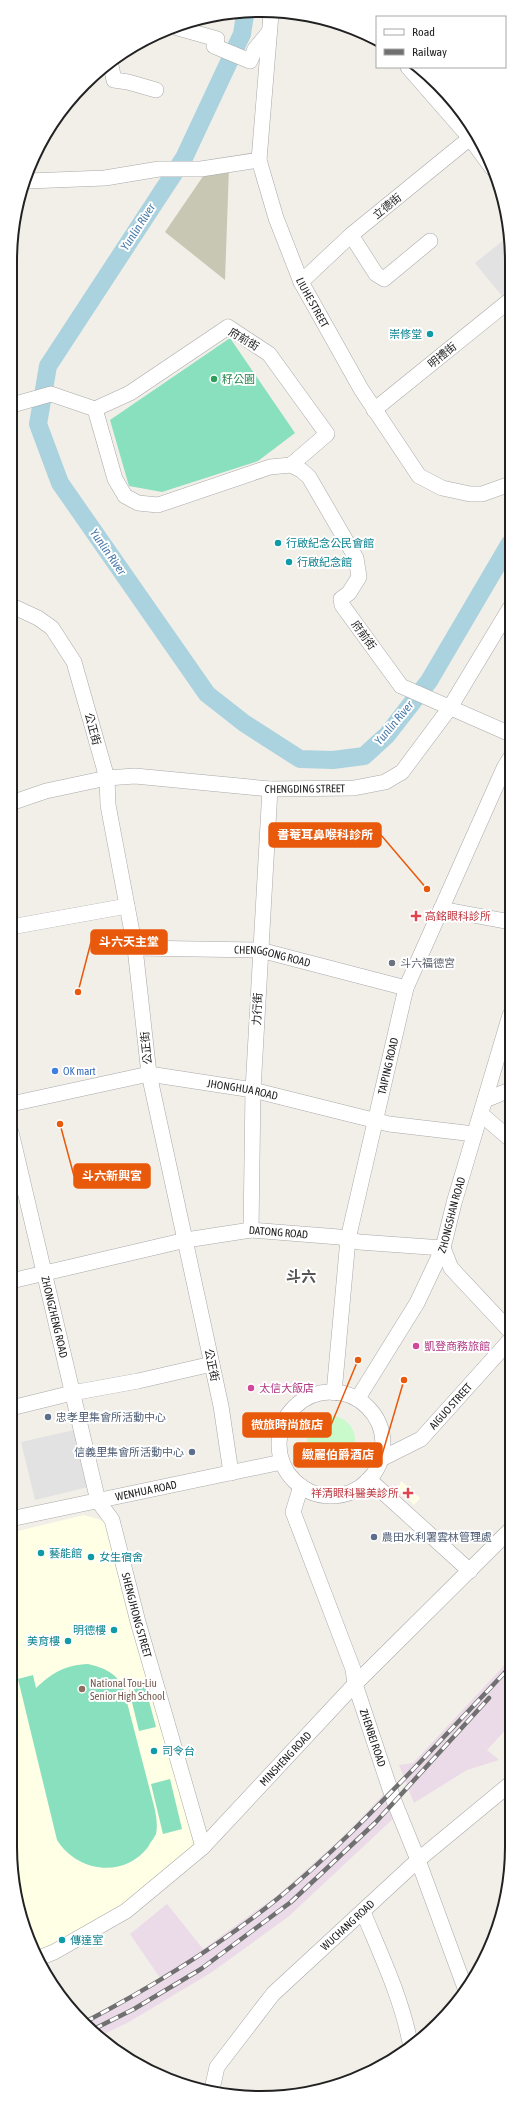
<svg xmlns="http://www.w3.org/2000/svg" width="522" height="2108" font-family="'Asap Condensed','Noto Sans TC',sans-serif">
<style>
.industrial{fill:#ebdbe8}
.education{fill:#ffffe5}
.construction{fill:#c7c7b4}
.park{fill:#c8facc}
.pitch{fill:#88e0be}
.parking{fill:#e2e2e2}
.lines{fill:none;stroke-linecap:round;stroke-linejoin:round}
.river{stroke:#aad3df;stroke-width:18}
.minor-casing{stroke:#a9a9a9;stroke-width:16}
.minor{stroke:#fff;stroke-width:15}
.rail-casing{stroke:#707070;stroke-width:4.5}
.rail{stroke:#fff;stroke-width:3;stroke-dasharray:9;stroke-linecap:butt}
.culture-dot{fill:#0f9aa8;stroke:#fff;stroke-width:1.5}
.leisure-dot{fill:#2e9e5b;stroke:#fff;stroke-width:1.5}
.health-dot{fill:#e0444e;stroke:#fff;stroke-width:1.5}
.worship-dot{fill:#6b7280;stroke:#fff;stroke-width:1.5}
.shop-dot{fill:#3f7fe0;stroke:#fff;stroke-width:1.5}
.hotel-dot{fill:#d1479c;stroke:#fff;stroke-width:1.5}
.service-dot{fill:#5c6f8a;stroke:#fff;stroke-width:1.5}
.education-dot{fill:#8d6e63;stroke:#fff;stroke-width:1.5}
.labels{text-anchor:middle;dominant-baseline:central;stroke-width:4;stroke-linejoin:round;paint-order:stroke}
.street-label{font-size:11px;fill:#222;stroke:#fff}
.culture-label{font-size:11px;fill:#0d838f;stroke:#fff;text-anchor:start}
.leisure-label{font-size:11px;fill:#27864d;stroke:#fff;text-anchor:start}
.health-label{font-size:11px;fill:#be3a42;stroke:#fff;text-anchor:start}
.worship-label{font-size:11px;fill:#5b616d;stroke:#fff;text-anchor:start}
.shop-label{font-size:11px;fill:#366cbe;stroke:#fff;text-anchor:start}
.hotel-label{font-size:11px;fill:#b23c85;stroke:#fff;text-anchor:start}
.service-label{font-size:11px;fill:#4e5e75;stroke:#fff;text-anchor:start}
.education-label{font-size:11px;fill:#785e54;stroke:#fff;text-anchor:start}
.water-label{font-size:12px;font-style:italic;fill:#4a7aab;stroke:#fff}
.district-label{font-size:15px;font-weight:bold;fill:#555;stroke:#fff}
.rim{fill:none;stroke:#222;stroke-width:2}
.leader{fill:none;stroke:#e8590c;stroke-width:1.5}
.callout-dot{fill:#e8590c;stroke:#fff;stroke-width:1.5}
.callout{fill:#e8590c;stroke:#e8590c;stroke-width:1.5}
.callout-label{font-size:12px;text-anchor:middle;font-weight:bold;fill:#fff}
</style>
<rect width="100%" height="100%" fill="#f2efe9"/>
<g class="industrial">
<path d="M510,1657V1725L487,1750L499,1760L467,1770L414,1803L399,1765L413,1763L501,1669Z"/>
<path d="M384,1794L395,1817L288,1917L212,1972L129,2022L102,2035L83,2021L160,1978L130,1934L167,1904L203,1949L278,1895L345,1835Z"/>
</g>
<g class="education">
<path d="M401,1481L420,1498L414,1505L398,1489Z"/>
<path d="M84,1515L111,1523L194,1846L118,1913L36,1954L29,1943L10,1847V1533Z"/>
</g>
<path class="construction" d="M229,168L225,280L165,232L208,169Z"/>
<circle class="park" cx="331" cy="1440" r="24"/>
<g class="pitch">
<path d="M230,338L295,433L258,461L162,492L129,486L110,420Z"/>
<path d="M88,1664C104,1668 115,1672 123,1687L154,1806C156,1814 158,1825 156,1834C154,1838 150,1843 148,1847C124,1879 77,1872 57,1840L18,1679L33,1675L36,1688C52,1673 65,1665 88,1664Z"/>
<path d="M145,1686L156,1727L139,1731L129,1690Z"/>
<path d="M170,1779L182,1829L163,1834L151,1784Z"/>
</g>
<g class="parking">
<path d="M510,235V290L502,296L475,263Z"/>
<path d="M74,1430L88,1487L35,1500L21,1442Z"/>
</g>
<g class="lines">
<path class="river" d="M245,15L242,34L184,158L48,366L38,424L60,483L207,694L244,723L300,759L333,760L364,756L387,735L429,681L510,543"/>
<defs>
<g id="minor">
<path id="s1" d="M271,14L259,160L276,218L301,282L361,389L419,476L442,488L470,494H482L510,484"/>
<path d="M178,28L217,39L214,46L250,61L255,49L269,32"/>
<path d="M110,61L114,80L128,82L156,90"/>
<path d="M408,67L470,138L492,168"/>
<path d="M28,181L105,178L159,169H201L259,160"/>
<path d="M351,235L376,274L384,279L430,241"/>
<path d="M301,282L351,235L470,138L477,137"/>
<path d="M12,405L51,394L95,409L115,479L125,496L138,503L158,505L270,467L291,465L301,470L309,477L356,558L359,577L349,593L341,599L342,605L401,686L510,734"/>
<path d="M95,409L130,393L228,327L269,354L327,434L291,465"/>
<path d="M374,410L510,300"/>
<path d="M12,606L38,618L52,628L74,662L107,778L108,805L135,948L149,1074L221,1406L231,1473"/>
<path id="s2" d="M11,803L46,791L107,778L135,776L270,789L354,788L385,782L402,772L449,709L510,608"/>
<path d="M441,909L510,922"/>
<path d="M11,927L127,906"/>
<path id="s3" d="M135,948L260,950L406,988"/>
<path d="M485,1100L510,1090"/>
<path id="s4" d="M11,1104L149,1074L253,1090L389,1124L474,1134"/>
<path d="M481,1114L510,1139"/>
<path id="s5" d="M11,1132L98,1501L112,1520L138,1622L203,1847"/>
<path d="M251,1230L253,1090L270,789"/>
<path id="s6" d="M11,1281L186,1240L251,1230L339,1237L359,1242L443,1248L451,1268L510,1331"/>
<circle cx="331" cy="1444" r="52"/>
<path id="s7" d="M334,1393L348,1239L406,988L504,768L510,758"/>
<path id="s8" d="M358,1398L417,1303L443,1248L454,1203L510,1015"/>
<path d="M11,1408L72,1393L138,1381L212,1364"/>
<path id="s9" d="M381,1459L421,1439L510,1340"/>
<path d="M367,1481L374,1484L470,1571"/>
<path id="s10" d="M301,1486L293,1512L353,1669L355,1684L394,1801L418,1860L465,1988"/>
<path id="s11" d="M10,1519L282,1462"/>
<path d="M363,1912C381,1955 403,2001 411,2048"/>
<path id="s12" d="M39,1958L54,1952L126,1911L203,1847L355,1684L510,1530"/>
<path id="s13" d="M212,2089L217,2067L273,1994L418,1860L510,1784"/>
</g>
</defs>
<use href="#minor" class="minor-casing"/>
<use href="#minor" class="minor"/>
<defs>
<g id="rail">
<path d="M85,2022C152,1987 217,1947 276,1900C330,1856 377,1807 425,1757C453,1727 482,1697 510,1667"/>
<path d="M94,2029L134,2009L201,1969L291,1902L375,1823L489,1698"/>
</g>
</defs>
<use href="#rail" class="rail-casing"/>
<use href="#rail" class="rail"/>
</g>
<g class="culture-dot">
<circle cx="430" cy="334" r="4"/>
<circle cx="278" cy="543" r="4"/>
<circle cx="289" cy="562" r="4"/>
<circle cx="41" cy="1553" r="4"/>
<circle cx="91" cy="1557" r="4"/>
<circle cx="114" cy="1630" r="4"/>
<circle cx="68" cy="1641" r="4"/>
<circle cx="154" cy="1751" r="4"/>
<circle cx="62" cy="1940" r="4"/>
</g>
<circle class="leisure-dot" cx="214" cy="379" r="4"/>
<g class="health-dot">
<path d="M414 910h4v4h4v4h-4v4h-4v-4h-4v-4h4z"/>
<path d="M406 1487h4v4h4v4h-4v4h-4v-4h-4v-4h4z"/>
</g>
<circle class="worship-dot" cx="392" cy="963" r="4"/>
<circle class="shop-dot" cx="55" cy="1071" r="4"/>
<g class="hotel-dot">
<circle cx="416" cy="1346" r="4"/>
<circle cx="251" cy="1388" r="4"/>
</g>
<g class="service-dot">
<circle cx="48" cy="1417" r="4"/>
<circle cx="192" cy="1452" r="4"/>
<circle cx="374" cy="1537" r="4"/>
</g>
<circle class="education-dot" cx="82" cy="1689" r="4"/>
<g class="labels">
<g class="street-label">
<text transform="translate(387 206) rotate(-39)">立德街</text>
<text stroke="none"><textPath href="#s1" startOffset="299">LIUHE STREET</textPath></text>
<text transform="translate(244 339) rotate(31)">府前街</text>
<text transform="translate(442 355) rotate(-39)">明禮街</text>
<text transform="translate(364 635) rotate(54)">府前街</text>
<text transform="translate(93 729) rotate(75)">公正街</text>
<text stroke="none"><textPath href="#s2" startOffset="298">CHENGDING STREET</textPath></text>
<text stroke="none"><textPath href="#s3" startOffset="138">CHENGGONG ROAD</textPath></text>
<text transform="translate(257 1009) rotate(-87)">力行街</text>
<text transform="translate(146 1048) rotate(-96)">公正街</text>
<text stroke="none"><textPath href="#s7" startOffset="332">TAIPING ROAD</textPath></text>
<text stroke="none"><textPath href="#s4" startOffset="236">JHONGHUA ROAD</textPath></text>
<text stroke="none"><textPath href="#s8" startOffset="207">ZHONGSHAN ROAD</textPath></text>
<text stroke="none"><textPath href="#s6" startOffset="273">DATONG ROAD</textPath></text>
<text stroke="none"><textPath href="#s5" startOffset="190">ZHONGZHENG ROAD</textPath></text>
<text transform="translate(212 1365) rotate(78)">公正街</text>
<text stroke="none"><textPath href="#s9" startOffset="89">AIGUO STREET</textPath></text>
<text stroke="none"><textPath href="#s11" startOffset="139">WENHUA ROAD</textPath></text>
<text stroke="none"><textPath href="#s5" startOffset="501">SHENGJHONG STREET</textPath></text>
<text stroke="none"><textPath href="#s10" startOffset="267">ZHENBEI ROAD</textPath></text>
<text stroke="none"><textPath href="#s12" startOffset="320">MINSHENG ROAD</textPath></text>
<text stroke="none"><textPath href="#s13" startOffset="216">WUCHANG ROAD</textPath></text>
</g>
<g class="culture-label">
<text x="422" y="334" text-anchor="end">崇修堂</text>
<text x="286" y="543">行啟紀念公民會館</text>
<text x="297" y="562">行啟紀念館</text>
<text x="49" y="1553">藝能館</text>
<text x="99" y="1557">女生宿舍</text>
<text x="106" y="1630" text-anchor="end">明德樓</text>
<text x="60" y="1641" text-anchor="end">美育樓</text>
<text x="162" y="1751">司令台</text>
<text x="70" y="1940">傳達室</text>
</g>
<g class="leisure-label">
<text x="222" y="379">籽公園</text>
</g>
<g class="health-label">
<text x="425" y="916">高銘眼科診所</text>
<text x="399" y="1493" text-anchor="end">祥清眼科醫美診所</text>
</g>
<g class="worship-label">
<text x="400" y="963">斗六福德宮</text>
</g>
<g class="shop-label">
<text x="63" y="1071">OK mart</text>
</g>
<g class="hotel-label">
<text x="424" y="1346">凱登商務旅館</text>
<text x="259" y="1388">太信大飯店</text>
</g>
<g class="service-label">
<text x="56" y="1417">忠孝里集會所活動中心</text>
<text x="184" y="1452" text-anchor="end">信義里集會所活動中心</text>
<text x="382" y="1537">農田水利署雲林管理處</text>
</g>
<g class="education-label">
<text x="90" y="1683">National Tou-Liu<tspan x="90" dy="13">Senior High School</tspan></text>
</g>
<g class="water-label">
<text transform="translate(138 227) rotate(-57)">Yunlin River</text>
<text transform="translate(108 552) rotate(55)">Yunlin River</text>
<text transform="translate(394 723) rotate(-50)">Yunlin River</text>
</g>
<g class="district-label">
<text x="301" y="1276">斗六</text>
</g>
</g>
<path d="M0 0H522V2108H0ZM261 17H261A244 244 0 0 1 505 261V1847A244 244 0 0 1 261 2091H261A244 244 0 0 1 17 1847V261A244 244 0 0 1 261 17Z" fill="#fff" fill-rule="evenodd"/>
<path class="rim" d="M261 17H261A244 244 0 0 1 505 261V1847A244 244 0 0 1 261 2091H261A244 244 0 0 1 17 1847V261A244 244 0 0 1 261 17Z"/>
<path class="leader" d="M427 889L381 835M78 992L91 942M60 1124L74 1176M358 1360L331 1425M404 1380L382 1455"/>
<g class="callout-dot">
<circle cx="427" cy="889" r="4"/>
<circle cx="78" cy="992" r="4"/>
<circle cx="60" cy="1124" r="4"/>
<circle cx="358" cy="1360" r="4"/>
<circle cx="404" cy="1380" r="4"/>
</g>
<g class="callout">
<rect x="269" y="823" width="112" height="24" rx="4"/>
<rect x="91" y="930" width="76" height="24" rx="4"/>
<rect x="74" y="1164" width="76" height="24" rx="4"/>
<rect x="243" y="1413" width="88" height="24" rx="4"/>
<rect x="294" y="1443" width="88" height="24" rx="4"/>
</g>
<g class="callout-label">
<text x="325" y="839">書菴耳鼻喉科診所</text>
<text x="129" y="946">斗六天主堂</text>
<text x="112" y="1180">斗六新興宮</text>
<text x="287" y="1429">微旅時尚旅店</text>
<text x="338" y="1459">緻麗伯爵酒店</text>
</g>
<rect x="376" y="16" width="130" height="52" fill="#ffffff" stroke="#a7a7a7"/>
<rect x="384" y="29" width="20" height="6" fill="#ffffff" stroke="#a7a7a7"/>
<text x="412" y="36" font-size="12" fill="#222222">Road</text>
<rect x="384" y="49" width="20" height="6" fill="#707070" stroke="#a7a7a7"/>
<text x="412" y="56" font-size="12" fill="#222222">Railway</text>
</svg>
